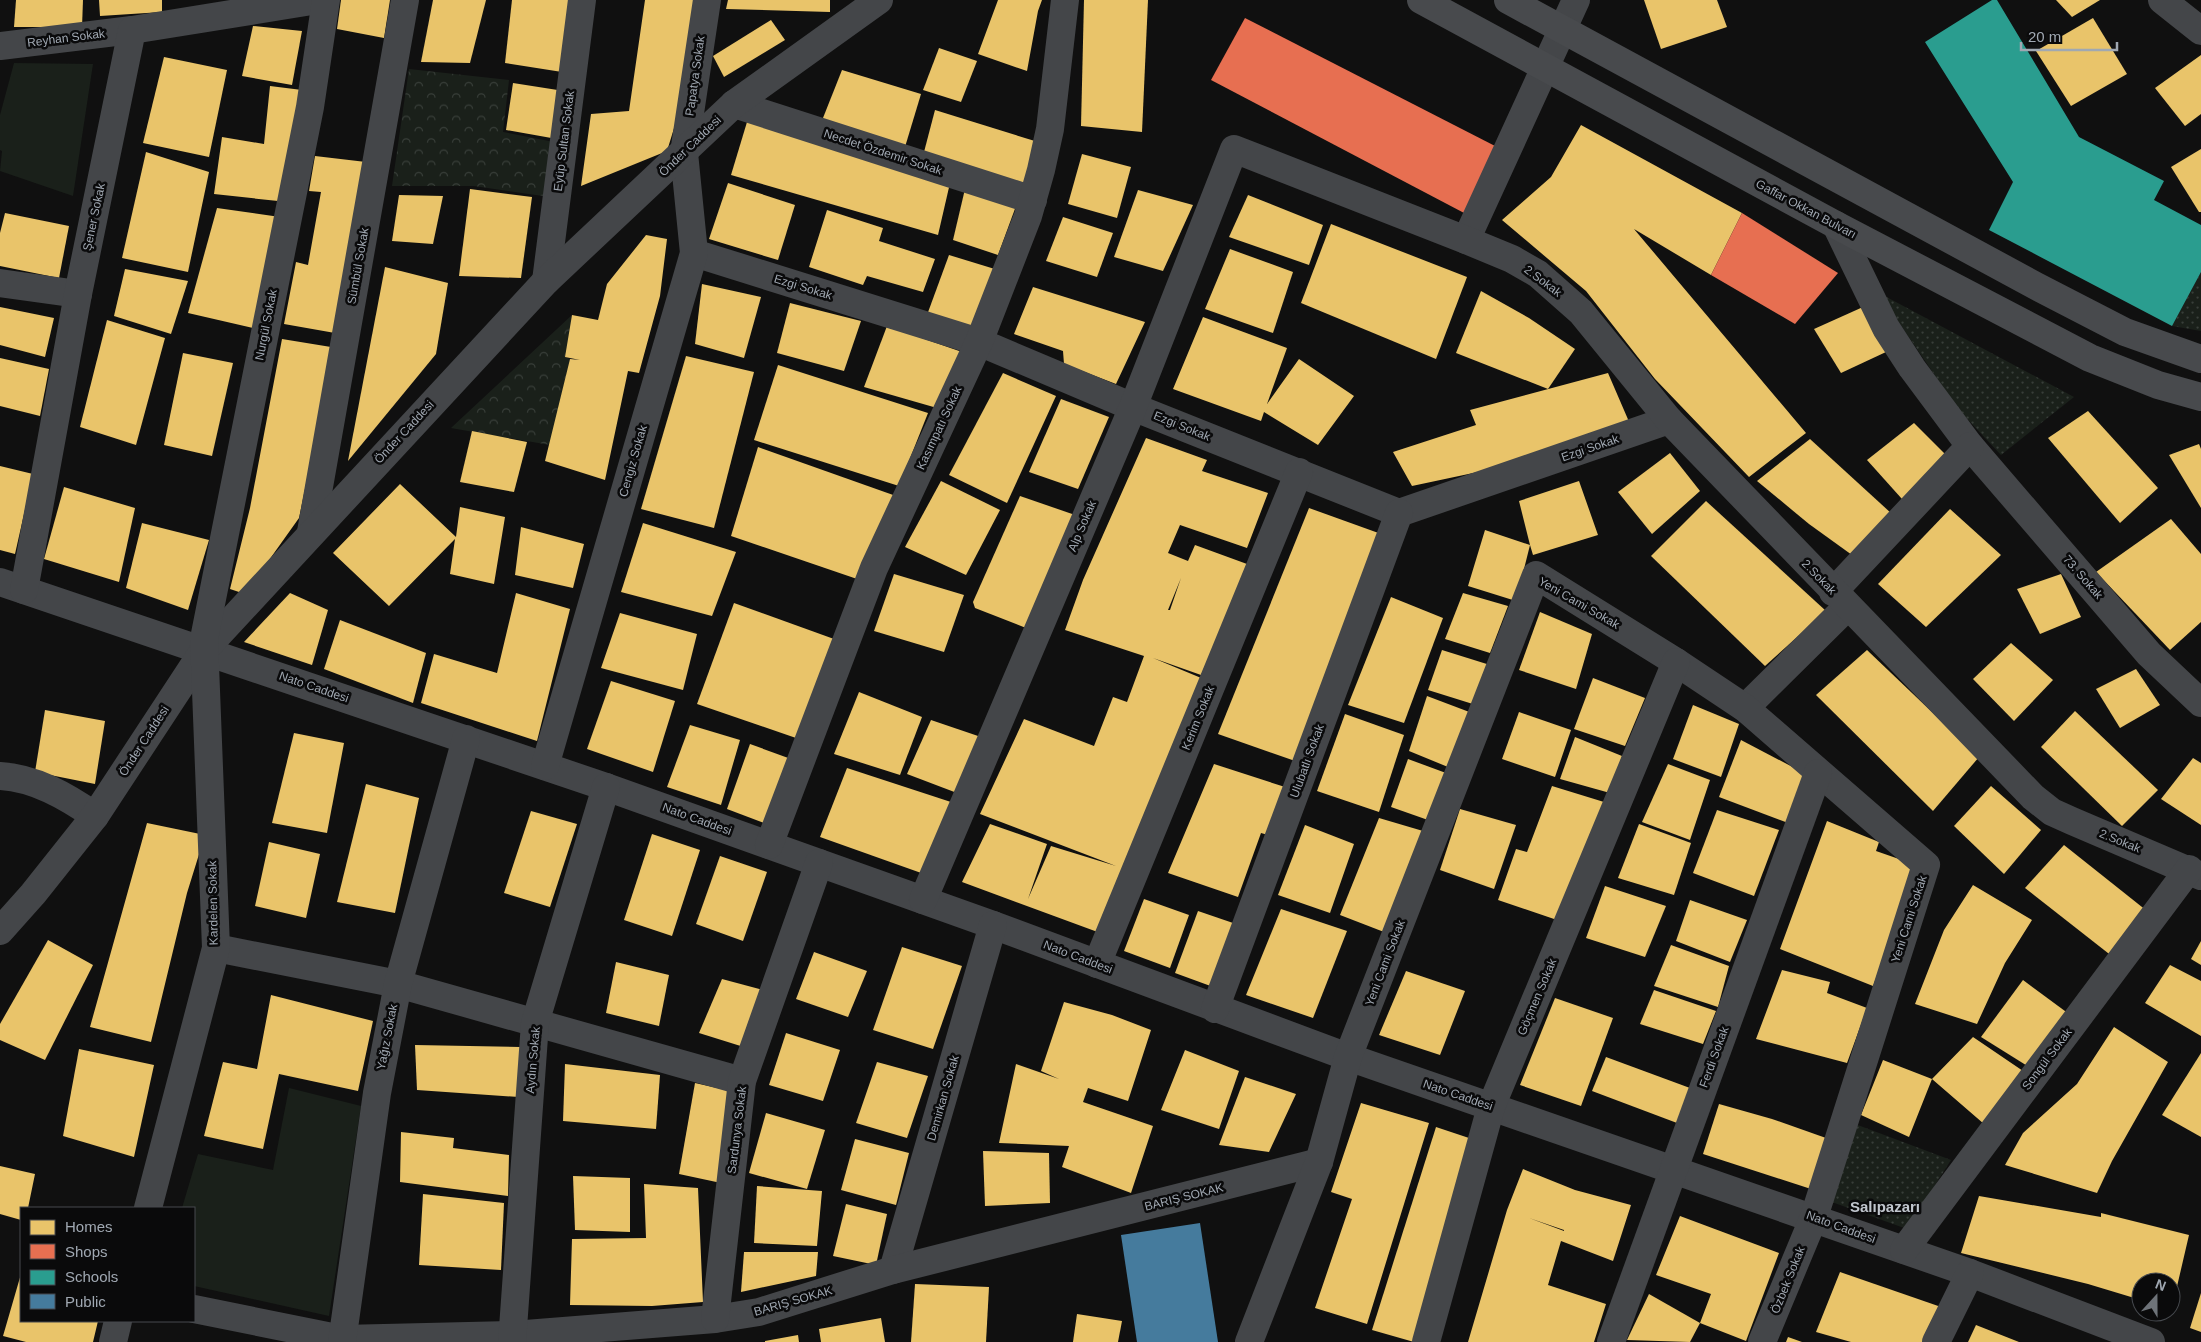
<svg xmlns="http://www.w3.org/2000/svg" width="2201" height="1342" font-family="Helvetica,sans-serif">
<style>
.grass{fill:url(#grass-dots)}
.forest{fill:url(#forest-crowns)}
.park{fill:#1a201a}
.homes{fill:#e9c46a;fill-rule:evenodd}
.shops{fill:#e76f51}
.schools{fill:#2a9d8f}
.public{fill:#457b9d}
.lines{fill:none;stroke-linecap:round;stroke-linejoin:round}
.minor{stroke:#444649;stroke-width:28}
.secondary{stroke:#484a4d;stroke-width:28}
.labels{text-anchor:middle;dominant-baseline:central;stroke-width:5;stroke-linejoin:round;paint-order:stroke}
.street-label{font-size:12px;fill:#a0a8b2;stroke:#0a0a0b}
.quarter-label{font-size:15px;font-weight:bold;fill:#c1c6ce;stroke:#0a0a0b}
</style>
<defs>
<pattern id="grass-dots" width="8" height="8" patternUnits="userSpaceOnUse" patternTransform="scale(1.25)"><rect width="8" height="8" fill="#1a201a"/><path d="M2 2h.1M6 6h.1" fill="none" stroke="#383e39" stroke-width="1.8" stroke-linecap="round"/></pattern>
<pattern id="forest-crowns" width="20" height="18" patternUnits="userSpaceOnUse" patternTransform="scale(1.25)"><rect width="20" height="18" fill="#1a201a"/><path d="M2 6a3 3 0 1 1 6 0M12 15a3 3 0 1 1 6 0" fill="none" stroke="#383e39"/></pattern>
</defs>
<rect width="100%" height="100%" fill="#101010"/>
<g class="grass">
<path d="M2201,272V331L2172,326Z"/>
<path d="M1879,293L2074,397L2001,455L1957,408Z"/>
<path d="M1855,1124L1951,1160L1907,1229L1829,1201Z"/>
</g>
<g class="forest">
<path d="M409,69L509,80L503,132L554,142L550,197L474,186H392Z"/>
<path d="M572,315L565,357L570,359L550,445L451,428Z"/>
</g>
<g class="park">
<path d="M14,63L93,64L73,196L0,171L2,151L0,150V115Z"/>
<path d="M289,1088L361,1106L329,1316L194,1286V1208H182L198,1154L273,1170Z"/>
</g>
<g class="homes">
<path d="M16,0H83L82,27H14Z"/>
<path d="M99,0H162V12L100,16Z"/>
<path d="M341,0H390L384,38L337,29Z"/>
<path d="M433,0H486L470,63L421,62Z"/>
<path d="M512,0H569L562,72L505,63Z"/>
<path d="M645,0H694L679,112L667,151L581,186L591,114L629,111Z"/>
<path d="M728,0H830V12L726,9Z"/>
<path d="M998,0H1042L1038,11L1027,71L978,54Z"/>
<path d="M1084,0H1148L1142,132L1081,126Z"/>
<path d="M1644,0H1717L1727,27L1661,49Z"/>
<path d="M2056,0H2100L2072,17Z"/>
<path d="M2093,18L2127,74L2071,106L2036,51Z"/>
<path d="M771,20L785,40L724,77L713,56Z"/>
<path d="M253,26L302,31L292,85L242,76Z"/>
<path d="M939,48L977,61L961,102L923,90Z"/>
<path d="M2201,55V114L2185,126L2155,88Z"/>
<path d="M164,57L227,70L209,157L143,143Z"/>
<path d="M842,70L921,94L905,147L821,123Z"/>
<path d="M513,83L564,91L557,139L506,130Z"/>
<path d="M270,86L302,90L278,201L214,194L222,137L264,144Z"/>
<path d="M935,110L1038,142L1024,186L924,152Z"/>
<path d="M747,122L950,183L938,235L731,175Z"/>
<path d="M1581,125L1742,213L1711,275L1634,229L1806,433L1749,477L1655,379L1586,291L1502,220L1551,177Z"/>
<path d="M2201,149V212H2199L2171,167Z"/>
<path d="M146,152L209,172L188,272L122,258Z"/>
<path d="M1082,154L1131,167L1117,218L1068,204Z"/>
<path d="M315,156L366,162L335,333L284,324L296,262L308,265L321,192L309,191Z"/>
<path d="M728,183L795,205L778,260L709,239Z"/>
<path d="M470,189L532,197L521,278L459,276Z"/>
<path d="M965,189L1016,206L998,255L953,240Z"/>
<path d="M1138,190L1193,205L1163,271L1114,257Z"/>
<path d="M399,195L443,196L433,244L392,241Z"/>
<path d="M1248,195L1323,225L1309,265L1229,237Z"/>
<path d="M217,208L280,217L253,328L188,313Z"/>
<path d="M827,210L883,228L879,241L935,259L923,292L867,276L863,285L809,267Z"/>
<path d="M5,213L69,226L59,278L0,266V233Z"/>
<path d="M1063,217L1113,233L1097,277L1046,261Z"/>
<path d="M1331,224L1467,277L1436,359L1301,303Z"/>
<path d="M646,235L667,239L660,296L639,373L628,371L605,480L545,461L570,359L580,360L565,357L572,315L598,320L607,284Z"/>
<path d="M1230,249L1293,272L1273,333L1205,309Z"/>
<path d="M949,255L998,270L975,330L927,315Z"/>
<path d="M385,267L448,283L436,354L348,461Z"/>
<path d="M125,269L188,281L171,334L114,316Z"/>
<path d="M702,284L761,297L744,358L695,344Z"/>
<path d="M1033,287L1145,322L1116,384L1064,364L1063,351L1014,334Z"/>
<path d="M1481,291L1529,318L1575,349L1548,389L1456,353Z"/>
<path d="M790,303L861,321L844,371L777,353Z"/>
<path d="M0,307L54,318L45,357L0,345Z"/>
<path d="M1863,307L1886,352L1841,373L1814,329Z"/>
<path d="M1203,317L1287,348L1267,404L1299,359L1354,396L1318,445L1264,412L1261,421L1173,389Z"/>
<path d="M107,320L165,338L136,445L80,427Z"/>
<path d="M887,326L962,352L937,408L864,387Z"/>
<path d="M282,339L331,347L321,411L299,518L245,594L230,589L250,508Z"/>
<path d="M183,353L233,363L212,456L164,445Z"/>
<path d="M686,356L754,372L714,528L641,509Z"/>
<path d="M0,358L49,369L40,416L0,406Z"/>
<path d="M778,365L928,413L899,486L754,440Z"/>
<path d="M1003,373L1056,396L1007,503L949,475Z"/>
<path d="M1608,373L1630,424L1492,469L1412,486L1393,452L1476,425L1470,410Z"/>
<path d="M1061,399L1109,417L1078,489L1029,472Z"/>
<path d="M2088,411L2158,488L2120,523L2048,438Z"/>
<path d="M1914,423L1949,458L1902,499L1867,460Z"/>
<path d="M472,431L527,442L514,492L460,482Z"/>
<path d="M1146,438L1207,460L1202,471L1268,493L1247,548L1180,525L1168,553L1188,561L1195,545L1247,564L1222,628L1201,675L1153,658L1206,680L1103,934L962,882L990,824L1047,844L1028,899L1051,846L1116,866L980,814L1024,719L1094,746L1113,697L1127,702L1144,656L1065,630L1083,580ZM1181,578L1170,610H1168Z"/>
<path d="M1810,439L1892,514L1852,555L1809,524L1757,481Z"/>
<path d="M2199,444L2201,449V508L2169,455Z"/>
<path d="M758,447L896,496L860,580L731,536Z"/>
<path d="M1670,453L1700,491L1652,534L1618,492Z"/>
<path d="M0,466L33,474L15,554L0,550Z"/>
<path d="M941,481L1000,510L966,575L905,547Z"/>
<path d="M1579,481L1598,535L1533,555L1530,545L1516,601L1468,586L1485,530L1530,545L1519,501Z"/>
<path d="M400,484L456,537L460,507L505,517L494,584L450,574L455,539L389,606L333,553Z"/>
<path d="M64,487L135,508L119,582L44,559Z"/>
<path d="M1020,496L1078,516L1026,628L975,608L973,602Z"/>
<path d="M1706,501L1826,611L1765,666L1651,556Z"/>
<path d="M1309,508L1384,535L1298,762L1218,734Z"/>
<path d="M1950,509L2001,555L1926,627L1878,584Z"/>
<path d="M2171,519L2201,554V622L2170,650L2096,572Z"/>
<path d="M142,523L209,540L188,610L126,588Z"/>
<path d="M643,523L736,552L712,616L621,592Z"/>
<path d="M521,527L584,544L573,588L515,575Z"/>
<path d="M894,574L964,595L944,652L874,631Z"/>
<path d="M2061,574L2081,617L2040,634L2017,589Z"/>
<path d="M290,593L328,610L312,665L244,642Z"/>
<path d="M516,593L570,609L537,741L421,703L434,654L497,673Z"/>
<path d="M1463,593L1508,606L1490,653L1445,639Z"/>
<path d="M1391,597L1443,618L1404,723L1348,705Z"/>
<path d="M734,603L834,639L796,738L697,704Z"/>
<path d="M1540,612L1592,634L1576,689L1519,670Z"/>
<path d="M620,613L697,634L683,690L601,668Z"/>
<path d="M340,620L426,653L413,703L324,669Z"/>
<path d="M2011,643L2053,680L2014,721L1973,679Z"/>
<path d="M1442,650L1490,665L1476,705L1428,690Z"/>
<path d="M1867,650L1979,757L1933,811L1816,695Z"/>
<path d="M2136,669L2160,705L2120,728L2096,689Z"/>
<path d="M1593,678L1645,698L1625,746L1574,729Z"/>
<path d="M611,681L675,701L653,772L587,749Z"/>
<path d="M859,692L922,717L900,775L834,754Z"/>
<path d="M1427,696L1472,713L1448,767L1409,751Z"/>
<path d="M1693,705L1739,724L1721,777L1673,759Z"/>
<path d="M45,710L105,721L95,784L35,772Z"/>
<path d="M2075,711L2158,790L2122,826L2041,747Z"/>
<path d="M1519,712L1571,730L1555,777L1502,759Z"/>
<path d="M1345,714L1404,735L1379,812L1317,791Z"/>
<path d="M931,720L981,737L957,793L907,774Z"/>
<path d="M690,725L740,740L721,805L667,787Z"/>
<path d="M294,733L344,743L327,833L272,823Z"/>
<path d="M1575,737L1622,756L1610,793L1560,779Z"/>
<path d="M1741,740L1806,774L1791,824L1719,797Z"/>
<path d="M750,744L791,759L767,824L727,809Z"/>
<path d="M2193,758L2201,763V825L2161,799Z"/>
<path d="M1408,759L1446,773L1428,820L1391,807Z"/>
<path d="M1214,764L1285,787L1268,835L1261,833L1238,897L1168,873Z"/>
<path d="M1668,764L1710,780L1690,840L1642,822Z"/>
<path d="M847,768L954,803L924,874L820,837Z"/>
<path d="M366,784L419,798L395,913L337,902Z"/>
<path d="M1552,786L1604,802L1557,920L1498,900L1516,849L1527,852Z"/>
<path d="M1991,786L2041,830L2004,874L1954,826Z"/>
<path d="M1460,809L1516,825L1494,889L1440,870Z"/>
<path d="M1717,810L1779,830L1754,896L1693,873Z"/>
<path d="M531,811L577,824L550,907L504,893Z"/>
<path d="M1379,818L1423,831L1384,932L1340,915Z"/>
<path d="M1827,821L1879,842L1876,851L1919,866L1873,986L1780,949Z"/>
<path d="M147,823L205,835L187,893L151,1042L90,1027Z"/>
<path d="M1639,824L1691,843L1674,895L1618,878Z"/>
<path d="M1305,825L1354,844L1330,913L1278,895Z"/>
<path d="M652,834L700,850L672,936L624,920Z"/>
<path d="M269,842L320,854L306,918L255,906Z"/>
<path d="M2064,845L2147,911L2113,957L2025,888Z"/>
<path d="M720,856L767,872L743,941L696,924Z"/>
<path d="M1973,885L2032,920L2005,963L1977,1024L1915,1004L1944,930Z"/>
<path d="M1605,886L1666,906L1645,957L1586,938Z"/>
<path d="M1144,899L1189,915L1170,968L1124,951Z"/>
<path d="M1690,900L1747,920L1730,962L1676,941Z"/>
<path d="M1281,909L1347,931L1313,1018L1246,995Z"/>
<path d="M1198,911L1236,924L1216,988L1175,973Z"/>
<path d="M48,940L93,965L45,1060L0,1040V1024Z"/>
<path d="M2201,941V965L2191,959Z"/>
<path d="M1671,945L1729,966L1718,1007L1654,986Z"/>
<path d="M902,947L962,966L933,1049L873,1030Z"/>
<path d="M814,952L867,971L848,1017L796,999Z"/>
<path d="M616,962L669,975L659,1026L606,1013Z"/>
<path d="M2170,965L2201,981V1036L2145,1003Z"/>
<path d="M1782,970L1830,982L1827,993L1867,1008L1847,1063L1756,1039Z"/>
<path d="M1406,971L1465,991L1440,1055L1379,1035Z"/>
<path d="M722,979L767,991L747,1048L699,1033Z"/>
<path d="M2023,980L2069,1014L2029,1067L1981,1037Z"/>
<path d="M1654,990L1716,1011L1703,1044L1640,1024Z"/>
<path d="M271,995L373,1021L358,1091L279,1074L263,1149L204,1136L223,1062L257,1069Z"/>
<path d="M1555,998L1613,1018L1581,1106L1520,1085Z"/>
<path d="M1064,1002L1112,1015L1151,1030L1128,1101L1088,1088L1083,1102L1153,1126L1131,1193L1062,1167L1069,1146L999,1143L1016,1064L1059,1079L1041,1071Z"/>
<path d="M2114,1027L2168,1062L2112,1161L2097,1193L2005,1165L2023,1133L2077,1084Z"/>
<path d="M786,1033L840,1050L823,1101L769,1085Z"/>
<path d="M1973,1037L2026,1073L1984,1124L1932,1079L1909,1137L1861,1115L1883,1060L1932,1079Z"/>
<path d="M415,1045L520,1047L519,1097L417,1090Z"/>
<path d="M79,1049L154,1065L134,1157L63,1136Z"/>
<path d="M1185,1050L1239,1071L1219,1129L1161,1110Z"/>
<path d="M2201,1053V1137L2162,1115Z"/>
<path d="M1606,1057L1690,1088L1677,1123L1592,1091Z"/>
<path d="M877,1062L928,1076L907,1138L856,1123Z"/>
<path d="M565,1064L660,1075L656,1129L563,1121Z"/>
<path d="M1245,1077L1296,1094L1269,1152L1219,1145Z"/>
<path d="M695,1083L735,1092L721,1183L679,1174Z"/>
<path d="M1361,1103L1429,1123L1367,1324L1315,1308L1352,1199L1331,1192Z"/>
<path d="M1719,1104L1772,1119L1826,1138L1811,1189L1703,1154Z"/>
<path d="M766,1113L825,1130L807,1189L749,1173Z"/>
<path d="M1436,1127L1472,1139L1414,1342L1372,1330Z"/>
<path d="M401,1132L454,1138L453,1148L509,1155L508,1196L400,1182Z"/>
<path d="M855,1139L909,1153L896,1205L841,1190Z"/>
<path d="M983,1151L1049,1153L1050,1203L985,1206Z"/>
<path d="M0,1166L35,1174L28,1208H21V1220L0,1214Z"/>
<path d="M1523,1169L1575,1190L1631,1205L1613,1261L1561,1241L1548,1285L1606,1304L1594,1342H1468L1507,1210ZM1529,1218L1564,1230V1231Z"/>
<path d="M573,1176L630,1178V1232L575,1230Z"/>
<path d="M644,1184L698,1188L703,1302L652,1306L570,1305L572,1239L646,1238Z"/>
<path d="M757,1186L822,1191L817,1246L754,1243Z"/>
<path d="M423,1194L504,1203L501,1270L419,1265Z"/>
<path d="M1979,1196L2101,1217V1213L2189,1235L2172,1308L2171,1282H2141V1300L2088,1284L1961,1253Z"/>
<path d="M846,1204L887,1214L876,1265L833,1256Z"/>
<path d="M1680,1216L1779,1253L1746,1341L1700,1323L1711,1294L1656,1275Z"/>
<path d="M744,1252H818L816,1276L741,1292Z"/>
<path d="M1840,1272L1944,1308L1927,1342H1851L1816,1332Z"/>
<path d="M21,1274V1321H98L93,1342H26L3,1336Z"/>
<path d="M915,1284L989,1287L986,1342H911Z"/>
<path d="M2201,1293V1332L2190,1328Z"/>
<path d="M1649,1294L1700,1323L1690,1342L1627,1340Z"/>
<path d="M1077,1314L1122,1321L1118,1342H1073Z"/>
<path d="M881,1318L885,1342H821L819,1329Z"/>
<path d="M1976,1325L2019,1342H1968Z"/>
<path d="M798,1335L799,1342H765V1341Z"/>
<path d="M1788,1337L1802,1342H1786Z"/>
</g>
<g class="shops">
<path d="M1245,18L1497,147L1466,214L1211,80Z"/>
<path d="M1742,213L1838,273L1795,324L1711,275Z"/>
</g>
<path class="schools" d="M1992,0H1997L2079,137L2164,181L2154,200L2201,225V272L2172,326L1989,230L2013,182L1925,42Z"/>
<path class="public" d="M1200,1223L1218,1342H1137L1121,1235Z"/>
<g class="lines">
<g class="minor">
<path d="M2162,0L2201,31"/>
<path d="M0,46L132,30"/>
<path d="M734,104L1033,200"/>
<path d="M1836,225L1886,328L1912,368L1970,446L2149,654L2201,703"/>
<path d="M1466,240L1576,0"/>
<path d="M694,253L979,342L1133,407L1399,513L1669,420"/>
<path d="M546,281L582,0"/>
<path d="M0,283L78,294"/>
<path d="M311,532L405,0"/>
<path d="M0,582L606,787L993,925L1348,1057L1970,1273L2151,1342"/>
<path d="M24,590L78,294L132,30L318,0"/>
<path d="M1833,592L1970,446"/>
<path d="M1745,708L1847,607"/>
<path d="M545,766L694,253L684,153L707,0"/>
<path d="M0,776C35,778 66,796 95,816"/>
<path d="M769,845L874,568L979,342L1028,216L1041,170L1050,129L1065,0"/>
<path d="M923,900L1133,407L1234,149L1466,240L1512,259L1538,274L1581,312L1669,420L2033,797L2052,812L2072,821L2201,876"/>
<path d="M0,931L33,894L95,816L204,650L546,281L734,104L879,0"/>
<path d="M216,948L398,984L742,1081"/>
<path d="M1097,964L1299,472"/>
<path d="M1215,1009L1399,513"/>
<path d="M148,1208L216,948L204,639L310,107L326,0"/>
<path d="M1904,1250L2189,869"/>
<path d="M893,1270L993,925"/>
<path d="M194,1309L342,1339L513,1335L715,1319L759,1312L893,1270L1319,1162"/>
<path d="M715,1319L742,1081L819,863"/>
<path d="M113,1342L118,1321"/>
<path d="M342,1342L377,1093L398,984L466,739"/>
<path d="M512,1342L535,1023L606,787"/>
<path d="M1249,1342L1319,1162L1348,1057L1536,575L1676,662L1745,708L1926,865L1814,1217L1762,1342"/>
<path d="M1426,1342L1491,1107L1676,662"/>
<path d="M1611,1342L1818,773"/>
<path d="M1936,1342L1970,1273"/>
</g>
<g class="secondary">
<path d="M1421,0L1836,225L2090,358L2158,385L2201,397"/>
<path d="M1508,0L2036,286L2125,332L2201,359"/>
</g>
</g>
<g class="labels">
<g class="street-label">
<text transform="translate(66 38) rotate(-7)">Reyhan Sokak</text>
<text transform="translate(695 76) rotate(-82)">Papatya Sokak</text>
<text transform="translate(564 141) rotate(-83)">Eyüp Sultan Sokak</text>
<text transform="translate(690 146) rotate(-44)">Önder Caddesi</text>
<text transform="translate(883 152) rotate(18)">Necdet Özdemir Sokak</text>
<text transform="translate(1806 209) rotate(28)">Gaffar Okkan Bulvarı</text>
<text transform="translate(94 217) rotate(-78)">Şener Sokak</text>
<text transform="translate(358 266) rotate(-80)">Sümbül Sokak</text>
<text transform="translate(1543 281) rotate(37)">2.Sokak</text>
<text transform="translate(803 287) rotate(17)">Ezgi Sokak</text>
<text transform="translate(266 325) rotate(-79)">Nurgül Sokak</text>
<text transform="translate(1182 426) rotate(22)">Ezgi Sokak</text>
<text transform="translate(939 428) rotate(-65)">Kasımpatı Sokak</text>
<text transform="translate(404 432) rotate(-47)">Önder Caddesi</text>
<text transform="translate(1590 448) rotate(-19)">Ezgi Sokak</text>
<text transform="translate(633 461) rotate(-74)">Cengiz Sokak</text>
<text transform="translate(1082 526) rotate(-67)">Alp Sokak</text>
<text transform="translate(1819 577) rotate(46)">2.Sokak</text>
<text transform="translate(2083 577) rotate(49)">73. Sokak</text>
<text transform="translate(1579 603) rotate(30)">Yeni Cami Sokak</text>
<text transform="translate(314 687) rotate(19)">Nato Caddesi</text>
<text transform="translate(1198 718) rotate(-68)">Kerim Sokak</text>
<text transform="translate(144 741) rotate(-57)">Önder Caddesi</text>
<text transform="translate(1307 761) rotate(-70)">Ulubatlı Sokak</text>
<text transform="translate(697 819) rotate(20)">Nato Caddesi</text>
<text transform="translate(2120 841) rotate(22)">2.Sokak</text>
<text transform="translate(213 903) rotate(-91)">Kardelen Sokak</text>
<text transform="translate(1909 919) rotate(-72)">Yeni Cami Sokak</text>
<text transform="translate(1078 957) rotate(21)">Nato Caddesi</text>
<text transform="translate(1385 963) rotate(-69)">Yeni Cami Sokak</text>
<text transform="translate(1537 997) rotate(-67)">Göçmen Sokak</text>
<text transform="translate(387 1037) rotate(-79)">Yağız Sokak</text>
<text transform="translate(1714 1057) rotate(-70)">Ferdi Sokak</text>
<text transform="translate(2047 1059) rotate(-53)">Songül Sokak</text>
<text transform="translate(533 1060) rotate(-85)">Aydın Sokak</text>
<text transform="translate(1458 1095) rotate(19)">Nato Caddesi</text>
<text transform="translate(943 1098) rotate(-74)">Demirkan Sokak</text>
<text transform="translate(737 1130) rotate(-83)">Sardunya Sokak</text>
<text transform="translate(1184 1197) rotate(-14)">BARIŞ SOKAK</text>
<text transform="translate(1841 1227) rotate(20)">Nato Caddesi</text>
<text transform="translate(1788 1280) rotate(-68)">Özbek Sokak</text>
<text transform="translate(793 1301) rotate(-16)">BARIŞ SOKAK</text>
</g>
<g class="quarter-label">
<text x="1885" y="1206">Salıpazarı</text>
</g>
</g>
<rect x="20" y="1207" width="175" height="115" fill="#0a0a0b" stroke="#46494e"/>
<rect x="30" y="1220" width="25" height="15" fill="#e9c46a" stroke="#46494e"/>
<text x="65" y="1232" font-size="15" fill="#a0a8b2">Homes</text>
<rect x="30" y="1244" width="25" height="15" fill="#e76f51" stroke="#46494e"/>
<text x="65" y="1257" font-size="15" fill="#a0a8b2">Shops</text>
<rect x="30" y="1270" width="25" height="15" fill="#2a9d8f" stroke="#46494e"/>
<text x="65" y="1282" font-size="15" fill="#a0a8b2">Schools</text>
<rect x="30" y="1294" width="25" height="15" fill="#457b9d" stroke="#46494e"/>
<text x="65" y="1307" font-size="15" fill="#a0a8b2">Public</text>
<g transform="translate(2156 1297) rotate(21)"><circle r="24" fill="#0a0a0b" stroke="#46494e"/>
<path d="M0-4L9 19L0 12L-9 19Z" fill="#6e7379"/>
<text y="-8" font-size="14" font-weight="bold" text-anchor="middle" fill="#a0a8b2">N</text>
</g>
<path d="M2021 42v8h96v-8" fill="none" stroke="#a0a8b2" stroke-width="2.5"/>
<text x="2028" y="42" font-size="15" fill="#a0a8b2" stroke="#0a0a0b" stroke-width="4" paint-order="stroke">20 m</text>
</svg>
